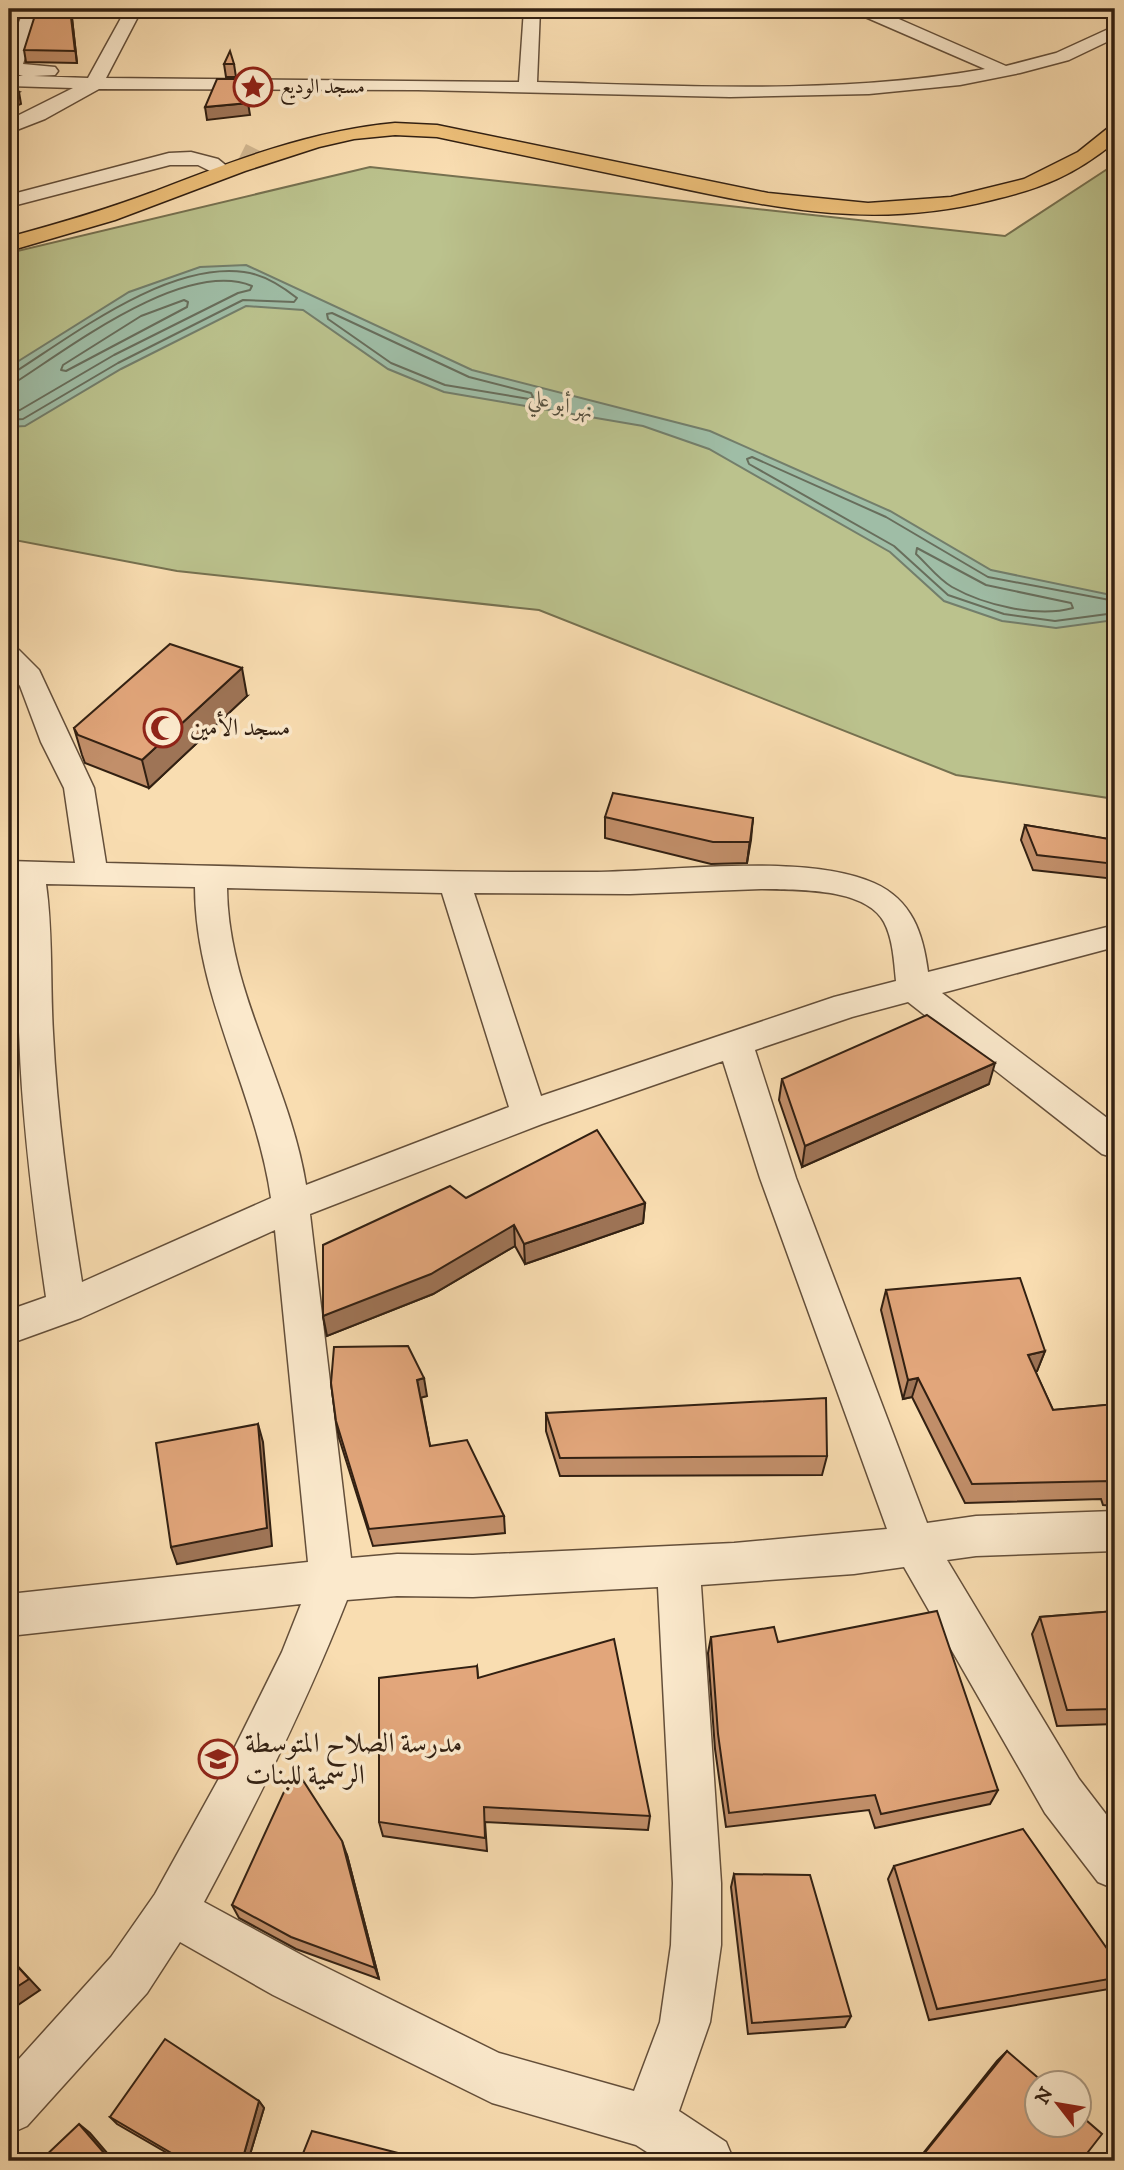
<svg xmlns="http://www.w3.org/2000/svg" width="1124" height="2170" font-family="'IM FELL DW Pica',Amiri,serif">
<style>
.green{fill:#bbc28d;stroke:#767150;stroke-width:2}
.water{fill:#9fbda6;stroke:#737e6b;stroke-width:2}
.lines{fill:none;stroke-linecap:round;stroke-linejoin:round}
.shore{stroke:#686e5c;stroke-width:2}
.minor-tunnel{stroke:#d1b791;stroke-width:18;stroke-dasharray:18 10;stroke-linecap:butt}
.minor-casing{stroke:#644f3a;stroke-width:3}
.major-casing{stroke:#322012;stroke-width:3}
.minor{fill:#fbe9cc;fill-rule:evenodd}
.major{fill:#ecbe78;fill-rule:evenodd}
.wall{fill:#c28f6a;stroke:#322012;stroke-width:2}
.shaded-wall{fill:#9e7456;stroke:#322012;stroke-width:2}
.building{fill:#e2a67b;stroke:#322012;stroke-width:2}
.labels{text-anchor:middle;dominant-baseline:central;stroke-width:7;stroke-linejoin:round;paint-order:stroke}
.far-poi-label{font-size:21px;fill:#322012;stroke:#fbe9cc;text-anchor:start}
.far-water-label{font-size:21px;font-style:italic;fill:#534f3e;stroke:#fbe9cc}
.poi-label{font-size:24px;fill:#322012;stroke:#fbe9cc;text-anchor:start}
.near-poi-label{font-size:28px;fill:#322012;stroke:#fbe9cc;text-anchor:start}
</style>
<rect width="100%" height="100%" fill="#f9ddb1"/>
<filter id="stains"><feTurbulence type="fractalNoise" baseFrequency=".00286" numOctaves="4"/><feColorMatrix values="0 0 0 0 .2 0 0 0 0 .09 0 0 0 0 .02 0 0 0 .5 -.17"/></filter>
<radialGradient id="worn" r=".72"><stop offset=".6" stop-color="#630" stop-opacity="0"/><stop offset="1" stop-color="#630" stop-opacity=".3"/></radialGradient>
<path class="green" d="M1115,164V799L956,775L539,610L177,571L9,539V253L370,167L1005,236Z"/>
<path class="water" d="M246,265L472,370L710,431L890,511L991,570L1111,595L1115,594V620L1056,628L1002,621L944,601L890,552L709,449L643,426L444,392L388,369L303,310L246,306L121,369L25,426L9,427V367L129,292L200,267Z"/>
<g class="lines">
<g class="shore">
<path d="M184,300L188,302L187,307L66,371L61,370L63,365L141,316Z"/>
<path d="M332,313L469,377L531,393L533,397L529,399L445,385L391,363L328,319L327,314Z"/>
<path d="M9,373L15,372C76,333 168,262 244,272C262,274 283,287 297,298L294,302L243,300L118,363L23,419L9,420"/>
<path d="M9,382L19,380C73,345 186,259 252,286L250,290L238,293L114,355L20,410L9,412"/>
<path d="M917,548L986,585L1071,603L1073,608C1037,618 984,605 952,587C938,579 928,565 916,554Z"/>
<path d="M1115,601L988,577L886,517L752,457L747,459L749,464L894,546L948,595L1004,614L1055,621L1115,613"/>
</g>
<path class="minor-tunnel" d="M242,152L264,163"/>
<defs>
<g id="minor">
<path d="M24,9H40L23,64L55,67L58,71L55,75L34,76L88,78L126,9H142L106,78L519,82L524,9H540L537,82C686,86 838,95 985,69L856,13L854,9H876L1006,66L1056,53L1115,26V38L1069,60L1020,73L960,85L869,94L730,97L418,90L99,89L45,119L9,133V120L73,88L9,86V76H23L9,72V49Z"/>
<path d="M191,152L218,159L234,172L224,178L198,165H170L9,207V195L169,153Z"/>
<path d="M9,648L19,650L39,670L94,788L106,863C267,867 428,873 589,872C667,872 804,852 874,883C912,900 923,933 928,972L1115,925V947L942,993L1115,1124V1158L1102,1154L908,1002L852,1017L755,1050L796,1178L927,1523L976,1516L1115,1511V1551L976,1556L947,1560L1079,1779L1115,1826V1889L1098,1882L1045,1813L904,1567L854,1574L701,1585L721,1883V1945L710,2022L679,2111L726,2142L734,2161H661L636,2145L492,2103L273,1995L180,1942L147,1993L27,2126L9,2134V2070L111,1957L155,1894L222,1773L282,1652L301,1604L9,1636V1594L308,1562L275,1230L81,1318L9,1344V1310L46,1297C33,1209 22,1120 19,1032C17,982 20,932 14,883H9V861L75,863L64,788L41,742L20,686L9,670ZM46,884L195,887C195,996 256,1092 271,1198L82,1282C69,1200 57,1116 53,1033C50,983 53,933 46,884ZM227,888L442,893L509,1107L306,1185C290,1083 228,993 227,888ZM761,889C795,890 865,887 884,922C893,939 894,961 896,981L834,997L541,1096L474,893L630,894ZM723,1061L760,1178L887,1529L734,1543L473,1555L397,1554L351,1558L310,1214L542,1124ZM658,1587L673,1883L671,1945L660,2022L634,2091L499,2053L309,1959L204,1902C257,1803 306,1704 347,1600L397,1596L473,1597Z"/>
</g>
<path id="major" d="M395,123L437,125L768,193L868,203L951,197L1024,179L1078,152L1108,128L1115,126V142C1074,175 1043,188 992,200C869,231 771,207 651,182C579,167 508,152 437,137L395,135L354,139L319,147L245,171L115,220L9,251V237C57,224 105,210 153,192C233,161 309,131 395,123Z"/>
</defs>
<use href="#minor" class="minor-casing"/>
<use href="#major" class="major-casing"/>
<use href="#minor" class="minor"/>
<use href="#major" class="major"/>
</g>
<g class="wall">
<path d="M72,18L77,63L26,62L24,50Z"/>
<path d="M224,64H234L236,77H226Z"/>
<path d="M247,696L149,788L85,763L82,755L74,728Z"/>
<path d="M605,817L753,818L747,863L711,864L605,838Z"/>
<path d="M1025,825L1115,840V879L1033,870L1021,840Z"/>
<path d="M782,1079L989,1084L802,1167L779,1100Z"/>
<path d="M466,1198L645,1203L643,1223L525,1264L515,1246L433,1294L327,1336L323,1316Z"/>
<path d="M886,1290L1045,1351L1037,1371H1035L1053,1410L1115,1404V1506L1103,1505L1101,1499L965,1503L912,1397L903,1399L881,1310Z"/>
<path d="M331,1383L427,1396L421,1397L430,1446L504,1516L505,1533L373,1546L339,1438L336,1421Z"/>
<path d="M546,1413L827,1456L822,1475L560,1476L546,1431Z"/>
<path d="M1115,1611V1724L1057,1726L1032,1634L1040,1617Z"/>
<path d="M711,1637L778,1642L998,1790L990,1804L875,1828L869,1810L726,1827L715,1749L708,1653Z"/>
<path d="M477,1666L478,1678L650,1816L648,1830L485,1822L487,1851L383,1836L379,1822Z"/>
<path d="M1115,1804V1823L1108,1813Z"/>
<path d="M347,1855L379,1979L296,1949L239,1918L232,1905Z"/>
<path d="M894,1866L1115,1960V1988L929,2020L888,1879Z"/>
<path d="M734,1874L851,2016L845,2027L748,2034L731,1887Z"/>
<path d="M1007,2051L1081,2161H917L997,2061Z"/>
<path d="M259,2101L264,2108L248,2161H181L117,2124L110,2117Z"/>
</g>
<g class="shaded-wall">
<path d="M14,9H21L9,42V24Z"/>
<path d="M70,9H77L72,18L77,63Z"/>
<path d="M19,92L21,104L9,109V96Z"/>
<path d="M248,103L250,115L207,120L205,107Z"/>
<path d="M242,668L247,696L149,788L142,760Z"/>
<path d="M753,818L751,840L747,863L750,842Z"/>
<path d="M995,1063L989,1084L802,1167L805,1146Z"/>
<path d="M645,1203L643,1223L525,1264L524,1244Z"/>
<path d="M514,1225L515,1246L433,1294L327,1336L323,1316Z"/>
<path d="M1045,1351L1037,1371L1020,1374L1028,1355Z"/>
<path d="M424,1378L427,1396L420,1398L417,1380Z"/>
<path d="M918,1378L912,1397L903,1399L908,1380Z"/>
<path d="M258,1424L263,1442L272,1546L177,1564L171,1547Z"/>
<path d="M9,1694L12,1699L9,1703Z"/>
<path d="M342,1841L347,1855L379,1979L375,1968Z"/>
<path d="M9,1957L40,1990L9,2011Z"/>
<path d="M259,2101L264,2108L248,2161H242Z"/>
<path d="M79,2124L90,2133L114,2161H111Z"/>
</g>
<g class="building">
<path d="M9,9H14L9,24Z"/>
<path d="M37,9H70L75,51L24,50Z"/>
<path d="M230,51L234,64H224Z"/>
<path d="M217,79H240L248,103L205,107Z"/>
<path d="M9,89L19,92L9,96Z"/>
<path d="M170,644L242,668L142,760L78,735L74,728Z"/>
<path d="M613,793L753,818L750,842H713L605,817Z"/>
<path d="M1025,825L1115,840V864L1037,855Z"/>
<path d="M927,1015L995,1063L805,1146L782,1079Z"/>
<path d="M597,1130L645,1203L524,1244L514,1225L431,1274L323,1316V1245L450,1186L466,1198Z"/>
<path d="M1020,1278L1045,1351L1028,1355L1053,1410L1115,1404V1487H1113L1111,1481L972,1484L918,1378L908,1380L886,1290Z"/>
<path d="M408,1346L424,1378L417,1380L430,1446L467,1440L504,1516L369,1529L336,1421L331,1383L334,1347Z"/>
<path d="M826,1398L827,1456L560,1458L546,1413Z"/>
<path d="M258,1424L267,1528L171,1547L156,1443Z"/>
<path d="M937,1611L998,1790L881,1814L875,1795L729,1813L718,1734L711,1637L774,1627L778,1642Z"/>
<path d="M1115,1611V1709L1067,1710L1040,1617Z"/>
<path d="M614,1639L650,1816L484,1807L485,1838L379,1822V1678L477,1666L478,1678Z"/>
<path d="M295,1768L342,1841L375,1968L291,1937L232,1905Z"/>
<path d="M1023,1829L1115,1960V1978L937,2009L894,1866Z"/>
<path d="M734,1874L810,1875L851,2016L752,2023Z"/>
<path d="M9,1957L29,1979L9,1992Z"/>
<path d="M165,2039L259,2101L242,2161H185L110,2117Z"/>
<path d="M1007,2051L1043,2082H1037V2124H1079V2114L1102,2134L1081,2161H918Z"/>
<path d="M79,2124L111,2161H40Z"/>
<path d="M312,2131L406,2155L405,2161H300Z"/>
</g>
<defs>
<symbol id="sight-ring" viewBox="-11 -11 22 22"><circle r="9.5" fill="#fbe9cc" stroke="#8f2418" stroke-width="1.5"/><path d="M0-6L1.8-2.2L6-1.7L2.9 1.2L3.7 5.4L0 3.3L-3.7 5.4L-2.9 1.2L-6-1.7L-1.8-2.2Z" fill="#8f2418"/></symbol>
<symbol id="mosque-ring" viewBox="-11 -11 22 22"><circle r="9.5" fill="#fbe9cc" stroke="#8f2418" stroke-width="1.5"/><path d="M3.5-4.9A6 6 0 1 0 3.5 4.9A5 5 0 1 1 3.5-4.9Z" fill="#8f2418"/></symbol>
<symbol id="school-ring" viewBox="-11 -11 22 22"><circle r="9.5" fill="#fbe9cc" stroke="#8f2418" stroke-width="1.5"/><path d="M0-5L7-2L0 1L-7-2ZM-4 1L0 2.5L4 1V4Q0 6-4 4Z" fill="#8f2418"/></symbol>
</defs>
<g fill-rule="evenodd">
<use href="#sight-ring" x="231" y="65" width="44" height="44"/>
<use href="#mosque-ring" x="141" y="706" width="44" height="44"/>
<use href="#school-ring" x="196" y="1737" width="44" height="44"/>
</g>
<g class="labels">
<g class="far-poi-label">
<text x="280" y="87">مسجد الوديع</text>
</g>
<g class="far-water-label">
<text transform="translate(561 405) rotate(14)">نهر أبو علي</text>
</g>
<g class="poi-label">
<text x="190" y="728">مسجد الأمين</text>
</g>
<g class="near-poi-label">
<text x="245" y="1743">مدرسة الصلاح المتوسطة<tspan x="245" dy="32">الرسمية للبنات</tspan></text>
</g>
</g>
<rect width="1124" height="2170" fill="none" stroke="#f9ddb1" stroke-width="35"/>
<rect x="10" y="10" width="1103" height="2149" fill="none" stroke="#322012" stroke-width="3.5"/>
<rect x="18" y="18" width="1089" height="2135" fill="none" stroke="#322012" stroke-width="2"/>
<g transform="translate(1058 2104) rotate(301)"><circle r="33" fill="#fbe9cc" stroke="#ab9982" stroke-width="2"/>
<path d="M0-5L12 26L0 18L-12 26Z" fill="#8f2418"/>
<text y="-10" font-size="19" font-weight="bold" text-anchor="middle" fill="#322012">N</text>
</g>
<rect width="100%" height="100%" filter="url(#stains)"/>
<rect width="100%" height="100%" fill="url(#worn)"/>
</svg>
